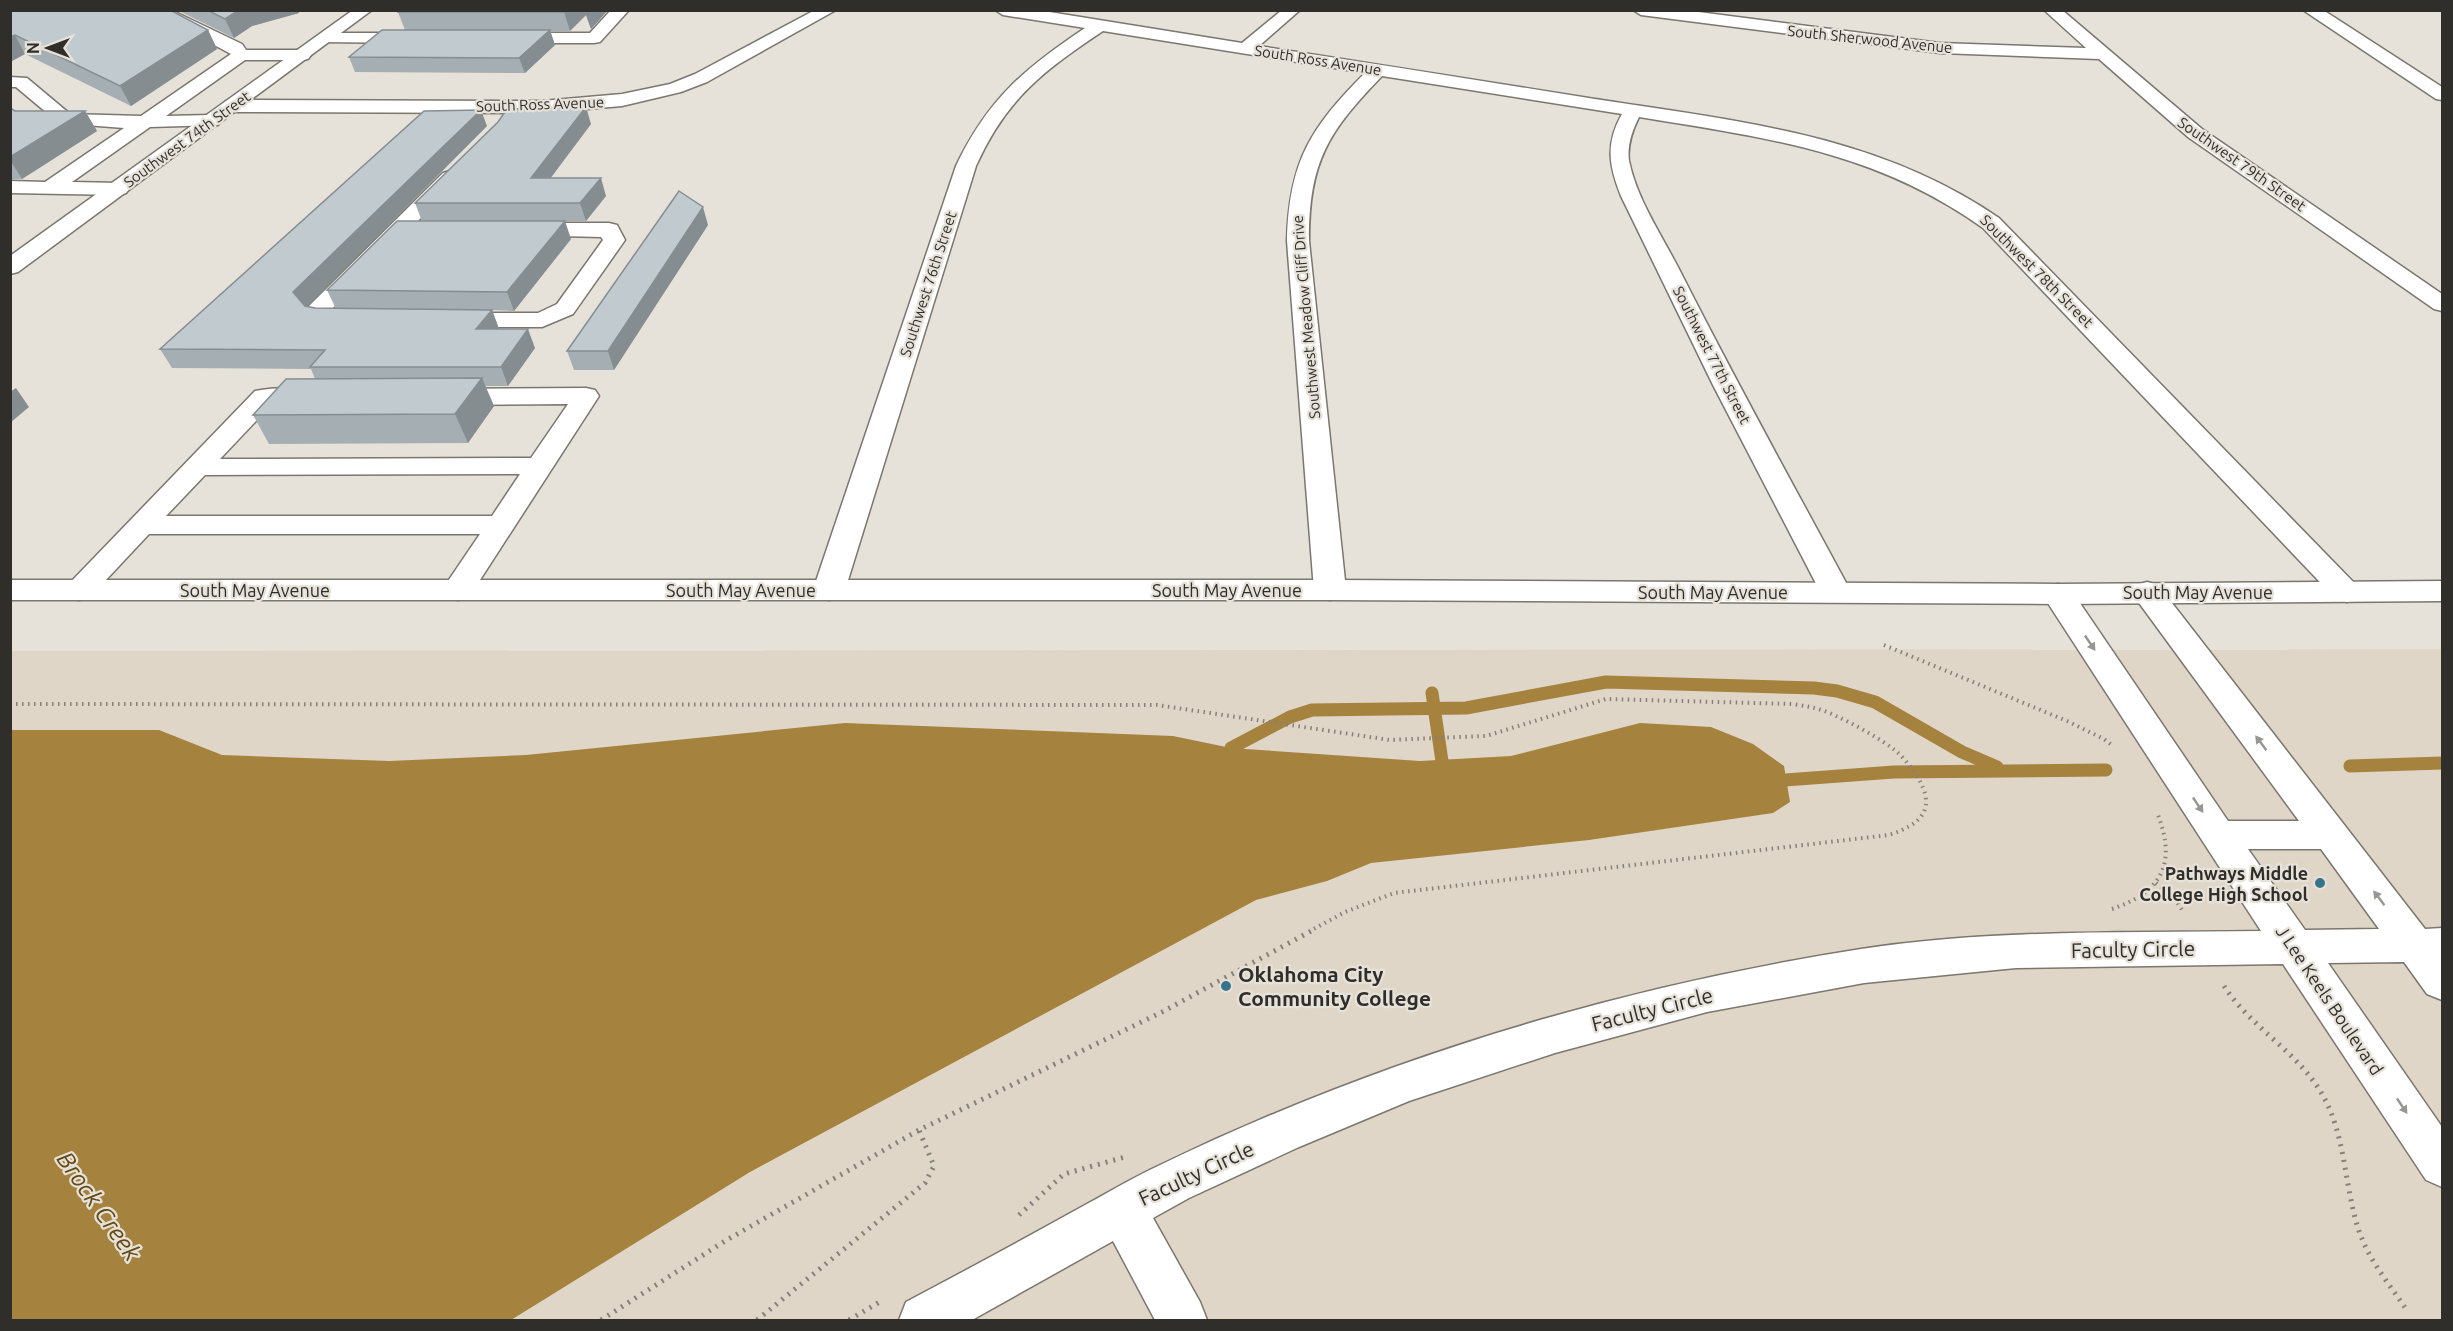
<svg xmlns="http://www.w3.org/2000/svg" width="2453" height="1331" font-family="Ubuntu,sans-serif">
<style>
.built{fill:#dfd6c7}
.water{fill:#a5823e}
.lines{fill:none;stroke-linecap:round;stroke-linejoin:round}
.stream{stroke:#a5823e;stroke-width:13}
.minor-casing{stroke:#7b766e;stroke-width:3}
.major-casing{stroke:#7b766e;stroke-width:3}
.path-far1{stroke:#85817b;stroke-width:4;stroke-dasharray:1.5 4.5;stroke-linecap:butt}
.path{stroke:#85817b;stroke-width:5;stroke-dasharray:2 6;stroke-linecap:butt}
.minor{fill:#fff;fill-rule:evenodd}
.major{fill:#fff;fill-rule:evenodd}
.wall{fill:#a5aeb2}
.shaded-wall{fill:#868d91}
.building{fill:#c0cacf;stroke:#868d91;stroke-width:1.5}
.oneway{fill:#989694}
.poi-dot{fill:#38728b;stroke:#e7e2d9;stroke-width:2}
.labels{text-anchor:middle;dominant-baseline:central;stroke-width:4.5;stroke-linejoin:round;paint-order:stroke}
.far-street-label{font-size:15px;fill:#302e2a;stroke:#e7e2d9}
.street-label{font-size:18px;fill:#302e2a;stroke:#e7e2d9}
.poi-label{font-size:18px;font-weight:bold;fill:#302e2a;stroke:#e7e2d9;text-anchor:end}
.near-street-label{font-size:21px;fill:#302e2a;stroke:#e7e2d9}
.near-poi-label{font-size:21px;font-weight:bold;fill:#302e2a;stroke:#e7e2d9;text-anchor:start}
.near-water-label{font-size:24px;font-style:italic;fill:#634a15;stroke:#e7e2d9}
</style>
<rect width="100%" height="100%" fill="#e7e2d9"/>
<path class="built" d="M2442,649V1320H11L10,651Z"/>
<path class="water" d="M845,723L1173,736L1231,748L1420,761L1511,756L1640,723L1711,727L1753,744L1784,766L1790,802L1773,813L1589,840L1371,863L1327,881L1256,900L750,1172L511,1320H11V730H159L222,755L389,761L526,755Z"/>
<g class="lines">
<g class="stream">
<path d="M1432,693L1443,768"/>
<path d="M1231,748L1290,717L1312,710L1466,708L1606,682L1814,688L1837,691L1875,702L1962,752L1997,767"/>
<path d="M2350,766L2442,763"/>
<path d="M1772,781L1894,772L2106,770"/>
</g>
<defs>
<g id="minor">
<path d="M149,10H171L242,44L246,50H302L308,51L311,55L308,59L302,60H245L166,116L211,115L218,117L220,121L218,125L150,127L72,182L119,183L126,185L129,189L126,193L119,195L10,193V181L45,182L124,128L59,123L16,87H10V77L27,78L70,114L141,116L231,54Z"/>
<path d="M611,10H629L600,42L594,43H507L499,38L507,33H590Z"/>
<path d="M815,10H836L707,82L681,92L622,106L542,113L232,112L225,110L223,106L225,102L232,100L542,101L622,94L670,84L695,74Z"/>
<path d="M995,10H1037L1242,43L1282,10H1300L1259,46C1371,63 1483,81 1595,99C1737,121 1877,134 1999,218L2363,592L2358,599L2347,602L2336,599L1983,228C1875,151 1767,138 1639,117C1632,131 1627,145 1629,161C1637,200 1663,237 1681,273C1735,380 1794,486 1851,592L1846,599L1835,602L1824,599L1713,385L1621,196C1609,166 1605,144 1622,114L1382,76C1328,132 1309,161 1309,241L1346,590L1341,597L1330,600L1319,597L1314,590L1287,241C1289,162 1310,128 1365,73L1103,31C1043,71 1006,99 976,166L845,590L840,597L829,600L818,597L813,590L956,166C988,99 1024,69 1085,28L1003,15Z"/>
<path d="M1633,10H1683L1940,43L2086,48L2044,10H2062L2202,129L2442,294V311L2434,309L2188,137L2099,59L1940,53L1641,15Z"/>
<path d="M2303,10H2323L2442,87V100L2436,99Z"/>
<path d="M326,33H417L425,38L417,43L320,42L318,38Z"/>
<path d="M450,171L457,173L460,177L457,181L330,311L365,315L368,320L365,325L356,327L316,323L305,311L309,306L443,173Z"/>
<path d="M524,223H609L617,225L625,240L573,314L542,327H450L441,325L438,320L441,315L450,313H538L557,304L603,240L601,237L516,235L513,230L516,225Z"/>
<path d="M586,388L595,390L599,396L469,597L458,600L447,597L442,590L480,534H149L90,597L79,600L68,597L63,590L255,391C275,387 302,387 322,391L326,397L322,403L313,405H271L220,459L531,458L568,404L445,405L436,403L432,397L436,391L445,389ZM520,474L492,516H166L205,475Z"/>
<path d="M2147,582L2158,585L2425,929L2442,928V1000L2427,994L2404,962L2328,963L2442,1127V1187L2426,1180L2283,964L2016,968L1864,983L1707,1012L1555,1053L1409,1101L1299,1147L1189,1198L1153,1218L1200,1302L1207,1320H1155L1113,1241L972,1320H899L906,1302C963,1272 1020,1241 1076,1210C1104,1195 1130,1179 1158,1166C1379,1059 1618,987 1861,949C1993,929 2128,933 2261,931L2042,594L2047,587L2058,584L2069,587L2228,821H2299L2131,592L2136,585ZM2248,849H2321L2379,929L2305,930Z"/>
</g>
<g id="major">
<path d="M353,10H372L18,272L10,274V256Z"/>
<path d="M10,580H1330L2058,584L2442,581V601L2058,604L1330,600H10Z"/>
</g>
</defs>
<use href="#minor" class="minor-casing"/>
<use href="#major" class="major-casing"/>
<g class="path-far1">
<path d="M1884,645L2067,721L2104,739L2113,746"/>
<path d="M10,704L1157,705L1390,740L1486,736L1606,699L1792,704C1808,706 1822,709 1836,716C1856,725 1879,738 1896,751C1904,758 1911,767 1917,776C1937,809 1922,824 1889,835L1394,893L1345,912L1310,931"/>
<path d="M2156,883L2174,897L2182,910"/>
<path d="M2112,909C2161,892 2177,865 2158,815"/>
</g>
<g class="path">
<path d="M2224,986C2251,1028 2297,1051 2322,1094C2346,1135 2344,1186 2359,1231C2369,1260 2389,1284 2406,1309"/>
<path d="M1019,1215L1064,1174L1125,1157"/>
<path d="M601,1320L725,1241L919,1130L1162,1012L1313,930"/>
<path d="M757,1320L925,1183L934,1166L919,1130"/>
<path d="M849,1320L883,1300"/>
</g>
<use href="#minor" class="minor"/>
<use href="#major" class="major"/>
</g>
<g class="wall">
<path d="M10,10L208,30L217,49L131,106L25,54L10,62Z"/>
<path d="M177,10H298L299,13L252,26L234,38Z"/>
<path d="M399,10H608L591,29L586,15L570,31H550L555,45L525,73L355,72L349,57L405,30L398,12Z"/>
<path d="M10,108L15,111H85L97,131L22,179H10Z"/>
<path d="M591,124L550,178L606,196L586,221H422L415,203Z"/>
<path d="M487,126L307,306L315,308L336,309L327,290L571,239L514,311L492,310L499,329L535,348L508,386H485L494,406L468,443L269,444L253,415L315,379L311,369L172,368L160,349Z"/>
<path d="M708,225L614,370H574L567,351Z"/>
</g>
<g class="shaded-wall">
<path d="M239,10H298L299,13L252,26L234,38L225,19Z"/>
<path d="M565,10H608L591,29L586,15L570,31L564,12Z"/>
<path d="M208,30L217,49L131,106L120,86Z"/>
<path d="M550,30L555,45L525,73L519,58Z"/>
<path d="M15,35L25,54L10,62V37Z"/>
<path d="M586,107L591,124L538,195L531,178Z"/>
<path d="M481,110L487,126L303,311L293,292Z"/>
<path d="M85,111L97,131L22,179L10,160V157Z"/>
<path d="M601,178L606,196L586,221L580,203Z"/>
<path d="M703,207L708,225L614,370L608,351Z"/>
<path d="M565,221L571,239L514,311L507,292Z"/>
<path d="M492,310L499,329H476Z"/>
<path d="M528,329L535,348L508,386L501,367Z"/>
<path d="M482,378L494,406L468,443L455,414Z"/>
<path d="M16,388L29,407L10,423V392Z"/>
</g>
<g class="building">
<path d="M10,10H170L208,30L120,86L15,35L10,37Z"/>
<path d="M207,10H239L225,19Z"/>
<path d="M399,10H565L564,12H398Z"/>
<path d="M382,30H550L519,58L349,57Z"/>
<path d="M586,107L531,178H601L580,203H415L498,122L507,109Z"/>
<path d="M10,108L15,111H85L10,157Z"/>
<path d="M481,110L293,292L305,306L315,308L492,310L476,329H528L501,367H310L325,350L160,349L424,111Z"/>
<path d="M679,191L703,207L608,351H567Z"/>
<path d="M397,221H565L507,292L327,290Z"/>
<path d="M482,378L455,414L253,415L286,379Z"/>
</g>
<defs><path id="oneway-solid" d="M-6-.8H1V-3.2L6.5 0L1 3.2V.8H-6Z" transform="scale(1.5)"/></defs>
<g class="oneway">
<use href="#oneway-solid" transform="translate(2090 643) rotate(56)"/>
<use href="#oneway-solid" transform="translate(2261 743) rotate(-127)"/>
<use href="#oneway-solid" transform="translate(2198 805) rotate(56)"/>
<use href="#oneway-solid" transform="translate(2379 898) rotate(-127)"/>
<use href="#oneway-solid" transform="translate(2402 1106) rotate(56)"/>
</g>
<g class="poi-dot">
<circle cx="2320" cy="883" r="6"/>
<circle cx="1226" cy="986" r="6"/>
</g>
<g class="labels">
<g class="far-street-label">
<text transform="translate(1870 39) rotate(6)">South Sherwood Avenue</text>
<text transform="translate(1318 60) rotate(9)">South Ross Avenue</text>
<text transform="translate(540 104) rotate(-2)">South Ross Avenue</text>
<text transform="translate(187 139) rotate(-36)">Southwest 74th Street</text>
<text transform="translate(2242 164) rotate(35)">Southwest 79th Street</text>
<text transform="translate(2037 271) rotate(45)">Southwest 78th Street</text>
<text transform="translate(928 284) rotate(-72)">Southwest 76th Street</text>
<text transform="translate(1306 317) rotate(-95)">Southwest Meadow Cliff Drive</text>
<text transform="translate(1712 355) rotate(63)">Southwest 77th Street</text>
</g>
<g class="street-label">
<text x="255" y="590">South May Avenue</text>
<text x="741" y="590">South May Avenue</text>
<text x="1227" y="590">South May Avenue</text>
<text x="1713" y="592">South May Avenue</text>
<text x="2198" y="592">South May Avenue</text>
<text transform="translate(2330 1000) rotate(56)">J Lee Keels Boulevard</text>
</g>
<g class="poi-label">
<text x="2308" y="873">Pathways Middle<tspan x="2308" dy="21">College High School</tspan></text>
</g>
<g class="near-street-label">
<text transform="translate(2133 949) rotate(-1)">Faculty Circle</text>
<text transform="translate(1652 1009) rotate(-14)">Faculty Circle</text>
<text transform="translate(1196 1173) rotate(-25)">Faculty Circle</text>
</g>
<g class="near-poi-label">
<text x="1238" y="974">Oklahoma City<tspan x="1238" dy="24">Community College</tspan></text>
</g>
<g class="near-water-label">
<text transform="translate(99 1206) rotate(55)">Brock Creek</text>
</g>
</g>
<rect width="2453" height="1331" fill="none" stroke="#302e2a" stroke-width="24"/>
<g transform="translate(48 48) rotate(270)" stroke="#e7e2d9" stroke-width="4.5" paint-order="stroke">
<path d="M0-4.5L10 22L0 15L-10 22Z" fill="#302e2a"/>
<text y="-9" font-size="16" font-weight="bold" text-anchor="middle" fill="#302e2a">N</text>
</g>
</svg>
